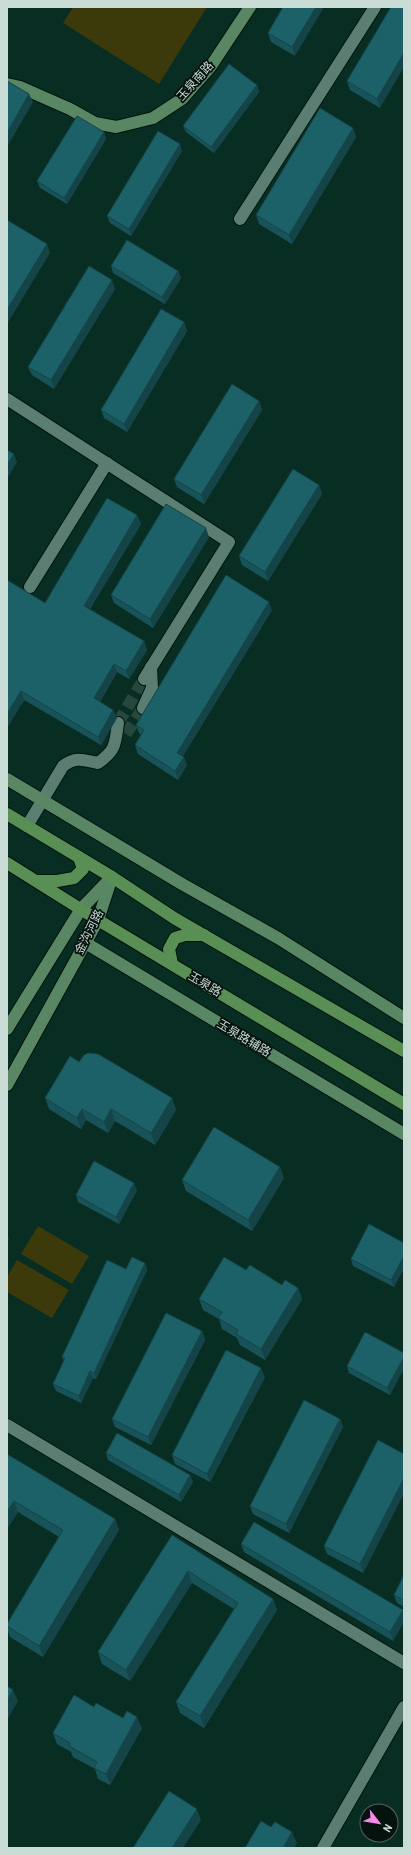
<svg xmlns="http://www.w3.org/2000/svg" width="411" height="1855" font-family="'Roboto Condensed','Noto Sans SC',sans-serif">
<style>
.pitch{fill:#3c390b}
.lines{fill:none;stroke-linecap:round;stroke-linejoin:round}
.street-tunnel{stroke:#25473e;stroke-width:12;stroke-dasharray:12 6;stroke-linecap:butt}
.street-casing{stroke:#00140d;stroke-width:14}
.secondary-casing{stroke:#00140d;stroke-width:14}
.primary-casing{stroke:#00140d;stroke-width:14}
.street{stroke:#5a7e71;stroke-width:12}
.secondary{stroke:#598663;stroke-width:12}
.primary{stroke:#598e55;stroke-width:12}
.wall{fill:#185359}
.shaded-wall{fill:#144448}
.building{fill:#1c6167;stroke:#144448}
.labels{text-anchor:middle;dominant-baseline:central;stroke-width:3.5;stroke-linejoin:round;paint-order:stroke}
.street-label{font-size:12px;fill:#c8dbd4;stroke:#05120d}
</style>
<rect width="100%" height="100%" fill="#082d23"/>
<g class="pitch">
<path d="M73,7H207L159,84L63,23Z"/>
<path d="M38,1226L89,1256L72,1284L21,1254Z"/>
<path d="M17,1260L69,1290L52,1318L7,1292V1277Z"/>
</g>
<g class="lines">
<g class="street-tunnel">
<path d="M118,723L144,679"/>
<path d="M126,734L143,708"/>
</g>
<defs>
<g id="street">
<path d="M240,219L375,7"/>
<path d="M7,399L229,542L144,679"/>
<path d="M30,587L107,463"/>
<path d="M143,708L152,688L151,667"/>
<path d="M27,826L63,766C76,756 83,760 98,763C116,750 115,745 118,723"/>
<path d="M7,1425L404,1663"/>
<path d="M323,1848L404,1707"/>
</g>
<g id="secondary">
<path d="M7,84L20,87L70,109L95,123L116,127L153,118L182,99L211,66L250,7"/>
<path d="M7,779L182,884L278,938L404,1018"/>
<path d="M84,942L404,1134"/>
<path d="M7,1029L81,909L110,879"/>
<path d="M7,1085L98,920L112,877"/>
</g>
<g id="primary">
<path d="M7,814L112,877L174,918L404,1051"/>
<path d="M7,863L98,920L404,1104"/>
<path d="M37,881H57L74,878L83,869L79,857"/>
<path d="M172,964L169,949L175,938L185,935H204"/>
</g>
</defs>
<use href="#street" class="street-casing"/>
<use href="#secondary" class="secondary-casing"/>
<use href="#primary" class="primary-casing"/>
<use href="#street" class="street"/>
<use href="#secondary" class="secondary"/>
<use href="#primary" class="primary"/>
</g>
<g class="wall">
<path d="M283,7L295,56L271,42L268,33Z"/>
<path d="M391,7L380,108L350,90L347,81Z"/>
<path d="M257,85L259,92L214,153L186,132L183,126Z"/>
<path d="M353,128L356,137L292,244L259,224L256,215Z"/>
<path d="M104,132L106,139L67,204L40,188L37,181Z"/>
<path d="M182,151L131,236L110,223L107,216Z"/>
<path d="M111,266L178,271L181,278L165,304L113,273Z"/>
<path d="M115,289L54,389L32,375L28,367Z"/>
<path d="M184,322L187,331L127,432L104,418L101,410Z"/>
<path d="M259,401L262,410L204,504L177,487L174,479Z"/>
<path d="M319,485L322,494L268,581L242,565L239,556Z"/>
<path d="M137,515L141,524L90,609L144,641L147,650L129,679L117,672L100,702L117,718L101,745L24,700L7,728L45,603Z"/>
<path d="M209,537L153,628L114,603L111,595Z"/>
<path d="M272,610L183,756L187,765L178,780L138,754L135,745L141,735L139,733L136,725Z"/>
<path d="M79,1062L172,1098L176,1110L155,1145L115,1121L108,1133L86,1120L81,1129L49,1109L45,1098Z"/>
<path d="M284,1178L252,1231L186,1191L182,1180Z"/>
<path d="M137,1190L119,1224L78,1202L76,1195Z"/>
<path d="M404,1243V1268L394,1287L353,1266L351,1259Z"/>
<path d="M145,1263L147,1270L96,1379L93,1378L81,1403L56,1391L53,1384L64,1361L62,1357L126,1269Z"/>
<path d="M246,1270L282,1285L298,1288L302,1299L265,1360L240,1345L237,1338L222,1329L219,1319L203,1310L199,1299Z"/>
<path d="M202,1331L205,1340L151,1445L115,1427L112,1419Z"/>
<path d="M404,1353V1368L390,1395L349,1373L347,1366Z"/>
<path d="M265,1377L210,1482L175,1464L172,1455Z"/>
<path d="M340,1419L343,1427L289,1533L253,1514L250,1506Z"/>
<path d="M106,1453L190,1475L193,1482L181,1502L108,1460Z"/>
<path d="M7,1454L115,1519L119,1530L43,1657L10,1637L7,1629V1624L59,1537L18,1512L7,1529Z"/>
<path d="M404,1454V1493L363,1573L327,1554L324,1546Z"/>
<path d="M172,1535L273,1599L277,1610L204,1728L180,1713L176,1702L234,1609L192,1583L130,1681L102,1664L98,1652Z"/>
<path d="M241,1544L403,1610L393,1641L244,1552Z"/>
<path d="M404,1575V1607L397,1603L394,1595Z"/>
<path d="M94,1707L142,1728L110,1785L98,1779L95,1769L73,1757L71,1752L57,1744L53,1733Z"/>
</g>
<g class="shaded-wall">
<path d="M316,7H324L295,56L292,47Z"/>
<path d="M404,53V67L380,108L377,99Z"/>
<path d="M257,85L259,92L214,153L211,147Z"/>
<path d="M29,94L33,102L7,147V133Z"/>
<path d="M353,128L356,137L292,244L289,235Z"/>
<path d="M104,132L106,139L67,204L64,198Z"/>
<path d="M180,144L182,151L131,236L129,229Z"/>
<path d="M47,244L50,253L7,324V310Z"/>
<path d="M178,271L181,278L165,304L162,297Z"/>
<path d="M112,280L115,289L54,389L51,380Z"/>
<path d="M184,322L187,331L127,432L124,424Z"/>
<path d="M259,401L262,410L204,504L201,495Z"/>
<path d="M14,454L17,462L7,479V465Z"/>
<path d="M319,485L322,494L268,581L265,572Z"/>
<path d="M137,515L141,524L87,614L84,606Z"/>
<path d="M206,528L209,537L153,628L150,619Z"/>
<path d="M269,602L272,610L180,761L177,753Z"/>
<path d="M144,641L147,650L129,679L126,671Z"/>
<path d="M114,664L117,672L97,707L94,698Z"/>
<path d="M21,691L24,700L7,728V714Z"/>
<path d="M113,710L117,718L101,745L98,737Z"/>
<path d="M184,757L187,765L178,780L175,771Z"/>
<path d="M172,1098L176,1110L155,1145L151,1133Z"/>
<path d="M82,1109L86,1120L81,1129L77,1118Z"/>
<path d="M111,1109L115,1121L108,1133L104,1122Z"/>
<path d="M280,1167L284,1178L252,1231L248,1220Z"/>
<path d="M134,1183L137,1190L119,1224L116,1217Z"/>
<path d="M7,1234L9,1239L7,1242Z"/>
<path d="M404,1256V1268L394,1287L391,1280Z"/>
<path d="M145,1263L147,1270L96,1379L94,1373Z"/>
<path d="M298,1288L302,1299L265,1360L261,1349Z"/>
<path d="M202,1331L205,1340L151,1445L148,1437Z"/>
<path d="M404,1357V1368L390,1395L387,1388Z"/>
<path d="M261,1368L265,1377L210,1482L207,1474Z"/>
<path d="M90,1371L93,1378L81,1403L79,1396Z"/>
<path d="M340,1419L343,1427L289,1533L286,1524Z"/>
<path d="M190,1475L193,1482L181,1502L179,1495Z"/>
<path d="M404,1478V1493L363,1573L360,1564Z"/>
<path d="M14,1501L18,1512L7,1529V1512Z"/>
<path d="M115,1519L119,1530L43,1657L39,1646Z"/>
<path d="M188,1571L192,1583L130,1681L126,1670Z"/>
<path d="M273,1599L277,1610L204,1728L200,1716Z"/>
<path d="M403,1610L404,1613V1622L393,1641L390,1632Z"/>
<path d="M13,1690L18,1701L7,1720V1701Z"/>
<path d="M137,1717L142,1728L110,1785L106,1774Z"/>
<path d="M197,1809L201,1820L183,1848H172Z"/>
<path d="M292,1832L297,1843L294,1848H283Z"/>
</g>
<g class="building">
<path d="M283,7H316L292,47L268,33Z"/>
<path d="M391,7H404V53L377,99L347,81Z"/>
<path d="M229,64L257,85L211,147L183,126Z"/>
<path d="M7,81L29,94L7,133Z"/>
<path d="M320,108L353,128L289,235L256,215Z"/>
<path d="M77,116L104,132L64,198L37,181Z"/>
<path d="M158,131L180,144L129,229L107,216Z"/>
<path d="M7,220L47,244L7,310Z"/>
<path d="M127,240L178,271L162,297L111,266Z"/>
<path d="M89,266L112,280L51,380L28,367Z"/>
<path d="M161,309L184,322L124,424L101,410Z"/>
<path d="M232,384L259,401L201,495L174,479Z"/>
<path d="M7,450L14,454L7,465Z"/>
<path d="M293,469L319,485L265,572L239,556Z"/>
<path d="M107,498L137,515L84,606L144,641L126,671L114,664L94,698L113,710L98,737L21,691L7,714V580L45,603Z"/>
<path d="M166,504L206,528L150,619L111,595Z"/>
<path d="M226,575L269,602L177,753L184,757L175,771L135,745L144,730L136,725Z"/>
<path d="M88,1053L98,1054L172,1098L151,1133L111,1109L104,1122L82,1109L77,1118L45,1098L70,1056L79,1062L84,1055Z"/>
<path d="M214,1127L280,1167L248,1220L182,1180Z"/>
<path d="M94,1161L134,1183L116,1217L76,1195Z"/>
<path d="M369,1224L404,1243V1256L391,1280L351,1259Z"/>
<path d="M132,1257L145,1263L94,1373L90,1371L79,1396L53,1384L65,1358L62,1357L107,1260L126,1269Z"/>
<path d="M224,1257L246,1270L250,1265L282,1285L285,1280L298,1288L261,1349L236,1334L238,1330L218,1318L222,1312L199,1299Z"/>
<path d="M166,1313L202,1331L148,1437L112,1419Z"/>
<path d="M365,1332L404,1353V1357L387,1388L347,1366Z"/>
<path d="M226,1350L261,1368L207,1474L172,1455Z"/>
<path d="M304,1400L340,1419L286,1524L250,1506Z"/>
<path d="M117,1433L190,1475L179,1495L106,1453Z"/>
<path d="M378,1440L404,1454V1478L360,1564L324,1546Z"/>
<path d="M7,1454L115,1519L39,1646L7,1626V1624L63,1530L14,1501L7,1512Z"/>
<path d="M254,1522L403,1610L390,1632L241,1544Z"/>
<path d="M172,1535L273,1599L200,1716L176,1702L238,1603L188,1571L126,1670L98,1652Z"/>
<path d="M404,1575V1600L394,1595Z"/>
<path d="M7,1686L13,1690L7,1701Z"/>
<path d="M74,1695L94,1707L96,1703L123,1718L127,1711L137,1717L106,1774L94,1768L97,1762L69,1746L70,1743L53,1733Z"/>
<path d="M169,1791L197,1809L172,1848H133Z"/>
<path d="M261,1821L271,1827L275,1822L292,1832L283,1848H245Z"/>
</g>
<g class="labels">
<g class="street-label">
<text transform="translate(195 81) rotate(-48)">玉泉南路</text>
<text transform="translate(89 932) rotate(-63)">金沟河路</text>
<text transform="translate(205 984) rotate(31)">玉泉路</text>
<text transform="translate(244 1038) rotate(31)">玉泉路辅路</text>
</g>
</g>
<rect width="411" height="1855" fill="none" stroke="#c8dbd4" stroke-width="16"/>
<g transform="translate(379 1823) rotate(121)"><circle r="19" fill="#05120d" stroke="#53625d"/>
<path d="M0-3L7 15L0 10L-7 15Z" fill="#f988e9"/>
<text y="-6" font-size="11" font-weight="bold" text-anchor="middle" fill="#c8dbd4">N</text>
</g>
</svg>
